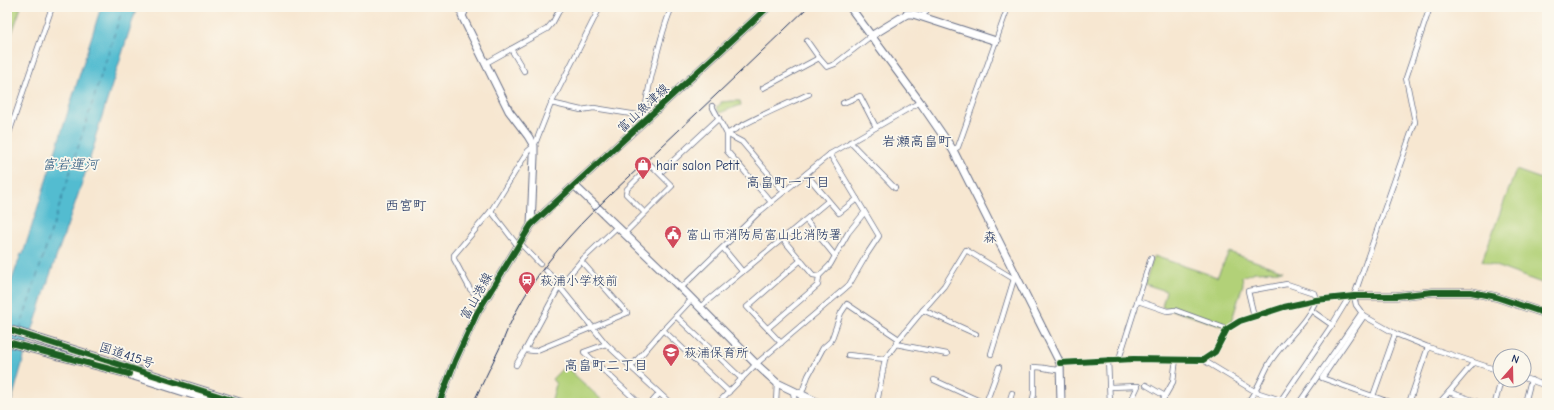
<svg xmlns="http://www.w3.org/2000/svg" width="1554" height="410" font-family="'Comic Neue','Klee One',sans-serif">
<style>
.green{fill:#b2d178;stroke:#66806b}
.water{fill:#53bcd0;stroke:#377697}
.lines{fill:none;stroke-linecap:round;stroke-linejoin:round}
.ferry{stroke:#2c5980;stroke-width:1;stroke-dasharray:5 4;stroke-linecap:butt}
.street-casing{stroke:#686f86;stroke-width:6}
.secondary-casing{stroke:#686f86;stroke-width:9}
.primary-casing{stroke:#686f86;stroke-width:9}
.highway-casing{stroke:#686f86;stroke-width:10}
.street{stroke:#fff;stroke-width:4.5}
.secondary{stroke:#fff;stroke-width:7}
.primary{stroke:#fff;stroke-width:7}
.highway{stroke:#fff;stroke-width:8}
.tram{stroke:#1b2f5e;stroke-width:1}
.cycleway-casing{stroke:#fbf7ec;stroke-width:8}
.cycleway{stroke:#1b5e20;stroke-width:6}
.labels{text-anchor:middle;dominant-baseline:central;stroke-width:3.5;stroke-linejoin:round;paint-order:stroke}
.street-label{font-size:13px;fill:#1b2f5e;stroke:#fbf7ec}
.poi-label{font-size:13px;fill:#1b2f5e;stroke:#fbf7ec;text-anchor:start}
.neighbourhood-label{font-size:14px;fill:#1b2f5e;stroke:#fbf7ec}
.water-label{font-size:14px;font-style:italic;fill:#2c5980;stroke:#fbf7ec}
</style>
<rect width="100%" height="100%" fill="#fbf7ec"/>
<filter id="ink" filterUnits="userSpaceOnUse"><feTurbulence type="fractalNoise" baseFrequency=".025" numOctaves="2"/><feDisplacementMap in="SourceGraphic" scale="8" xChannelSelector="R" yChannelSelector="G"/><feConvolveMatrix kernelMatrix="1 2 1 2 8 2 1 2 1" color-interpolation-filters="sRGB"/></filter>
<filter id="wash" filterUnits="userSpaceOnUse"><feTurbulence type="fractalNoise" baseFrequency=".012" numOctaves="4" result="noise"/><feDisplacementMap in="SourceGraphic" scale="16" xChannelSelector="R" yChannelSelector="G"/><feGaussianBlur stdDeviation="0.9" result="paint"/><feColorMatrix in="noise" values="0 0 0 0 0 0 0 0 0 0 0 0 0 0 0 0 0 1.4 0 .05"/><feComposite in="paint" operator="in"/></filter>
<g filter="url(#wash)">
<rect width="100%" height="100%" fill="#f7e7d1"/>
<g class="green">
<path d="M7,7H21L7,48Z"/>
<path d="M732,101H740L741,105L719,113L716,107L721,104V102Z"/>
<path d="M1516,170L1547,181V285L1482,261Z"/>
<path d="M1229,252L1283,271L1255,272L1242,277L1243,284L1231,323L1226,327L1162,307L1166,291L1145,284L1154,256L1217,277Z"/>
<path d="M565,366L605,403H551L556,384L552,379Z"/>
</g>
<path class="water" d="M101,7H137L95,138L96,139C82,186 65,231 49,278C41,303 34,328 24,353V357L11,403H7V294L21,254H23Z"/>
<g class="lines">
<g class="ferry">
<path d="M20,329L123,7"/>
<path d="M7,372L14,348"/>
</g>
</g>
</g>
<g filter="url(#ink)">
<g class="lines">
<defs>
<g id="street">
<path d="M458,7L462,16"/>
<path d="M1430,7L1406,78L1415,122L1354,296L1356,305L1364,316L1396,334L1428,347L1500,371"/>
<path d="M922,17L929,7"/>
<path d="M807,41L819,58"/>
<path d="M511,49L524,71"/>
<path d="M486,63L547,29L553,22L561,7"/>
<path d="M763,88L819,58L827,67L835,64L871,36"/>
<path d="M551,103L581,110L594,108L644,116"/>
<path d="M843,103L860,96L876,127"/>
<path d="M712,106L727,134L742,142L784,192"/>
<path d="M646,121C641,107 664,24 672,7"/>
<path d="M7,139L52,7"/>
<path d="M850,142L895,188"/>
<path d="M953,150L958,147L1008,7"/>
<path d="M660,173L719,118"/>
<path d="M806,174L839,213L857,199"/>
<path d="M771,202L727,151V134C753,118 781,107 809,94"/>
<path d="M491,211L518,246"/>
<path d="M806,220L835,256"/>
<path d="M624,234L672,186L651,165L627,189L626,194L645,213"/>
<path d="M782,238L813,275L819,276L830,265L848,233L864,213"/>
<path d="M520,243L540,264"/>
<path d="M723,248L742,271"/>
<path d="M546,270L606,344L670,403"/>
<path d="M681,288L758,213L830,154L920,102"/>
<path d="M1138,301L1167,311L1175,310L1227,329"/>
<path d="M483,303L470,289L454,259V255L491,211L528,151L534,146L537,139L550,106L600,7"/>
<path d="M700,307L828,201"/>
<path d="M923,310L944,286L966,250L1014,279L1017,278"/>
<path d="M676,316L742,379"/>
<path d="M1364,316L1322,378L1392,403"/>
<path d="M1332,325L1349,297"/>
<path d="M768,328L818,285L819,276"/>
<path d="M663,330L729,392"/>
<path d="M899,339L923,310L976,334"/>
<path d="M781,343L747,307L801,260"/>
<path d="M606,344L584,352L639,403"/>
<path d="M525,350L535,351L627,313L581,261"/>
<path d="M991,354L1014,279"/>
<path d="M848,355L885,359L877,403"/>
<path d="M885,359L896,344L947,354"/>
<path d="M1119,359L1151,258"/>
<path d="M1108,360L1110,403"/>
<path d="M1203,360L1256,392L1290,403"/>
<path d="M1060,363L1133,359L1203,360L1215,352L1227,329L1240,321L1284,307L1316,300L1354,296"/>
<path d="M516,365L524,352L559,287L581,261L617,227"/>
<path d="M630,368L663,330L692,299"/>
<path d="M1524,378L1547,386"/>
<path d="M934,380L984,403"/>
<path d="M1146,385L1165,396L1173,382L1176,359"/>
<path d="M1110,387L1138,386L1130,403"/>
<path d="M793,392L795,403"/>
<path d="M1449,392L1471,366L1473,362"/>
<path d="M1373,396L1395,334"/>
<path d="M1281,400L1332,325L1312,311"/>
<path d="M651,403L659,394"/>
<path d="M718,403L756,364L849,285L867,254L879,236L830,154"/>
<path d="M776,403L777,383"/>
<path d="M801,403V395L808,376L823,348L831,341L841,313L847,304L899,339L896,344"/>
<path d="M986,403L999,367"/>
<path d="M1009,403L1012,393"/>
<path d="M1032,403L1034,394V367C1043,367 1051,370 1060,370"/>
<path d="M1161,403L1165,396"/>
<path d="M1247,403C1258,390 1262,376 1270,362C1284,340 1306,324 1316,300L1314,293L1287,284L1248,291L1254,316"/>
<path d="M1299,403L1362,312"/>
<path d="M1409,403L1428,347"/>
<path d="M1439,403L1449,392L1481,403"/>
<path d="M1495,403L1501,380"/>
<path d="M1525,403L1531,380"/>
</g>
<g id="secondary">
<path d="M850,7L920,102L953,150L1060,363L1061,403"/>
<path d="M871,36L907,14H913L996,41"/>
<path d="M575,186L681,288L756,364L777,383L819,403"/>
<path d="M1354,296H1396L1433,292H1471L1496,297L1547,314"/>
</g>
<g id="primary">
<path d="M531,225L768,7"/>
<path d="M439,403L455,361L477,313L531,225L534,156V146L528,136L509,111L462,16L466,7"/>
</g>
<g id="highway">
<path d="M7,329L241,403"/>
<path d="M7,342L126,373L220,403"/>
</g>
</defs>
<use href="#street" class="street-casing"/>
<use href="#secondary" class="secondary-casing"/>
<use href="#primary" class="primary-casing"/>
<use href="#highway" class="highway-casing"/>
<use href="#street" class="street"/>
<use href="#secondary" class="secondary"/>
<use href="#primary" class="primary"/>
<use href="#highway" class="highway"/>
<g class="tram">
<path d="M502,343C533,260 599,206 661,147C710,101 759,54 808,7"/>
<path d="M473,403L504,339"/>
</g>
<defs>
<g id="cycleway">
<path d="M7,329L241,403"/>
<path d="M7,342L129,374"/>
<path d="M1060,363L1133,359L1203,360L1215,352L1227,329L1240,321L1284,307L1316,300L1354,296H1396L1433,292H1471L1496,297L1547,314"/>
<path d="M439,403L455,361L477,313L531,225L768,7"/>
</g>
</defs>
<use href="#cycleway" class="cycleway-casing"/>
<use href="#cycleway" class="cycleway"/>
</g>
</g>
<defs>
<symbol id="shop-pin" viewBox="-11 -11 22 30"><path d="M0 17L-7.5 6A9.5 9.5 0 1 1 7.5 6Z" fill="#d1495b" stroke="#fbf7ec"/><path d="M-5-2.5h2.3a2.7 3.5 0 0 1 5.4 0H5L5.5 6h-11ZM-1.5-2.5h3a1.5 2.3 0 0 0-3 0Z" fill="#fff"/></symbol>
<symbol id="civic-pin" viewBox="-11 -11 22 30"><path d="M0 17L-7.5 6A9.5 9.5 0 1 1 7.5 6Z" fill="#d1495b" stroke="#fbf7ec"/><path d="M-.6-6.5H3V-4.5H.6V-3L4-1V1h2V6H-6V1h2V-1L-.6-3ZM-1.2 2.5V6h2.4V2.5Z" fill="#fff"/></symbol>
<symbol id="station-pin" viewBox="-11 -11 22 30"><path d="M0 17L-7.5 6A9.5 9.5 0 1 1 7.5 6Z" fill="#d1495b" stroke="#fbf7ec"/><path d="M-3-6H3Q5-6 5-4V2Q5 4 3 4L4.5 6H3L1.5 4h-3L-3 6H-4.5L-3 4Q-5 4-5 2V-4Q-5-6-3-6ZM-3.5-4v3h7v-3ZM-3.5 1v1.5H-2V1ZM2 1v1.5H3.5V1Z" fill="#fff"/></symbol>
<symbol id="school-pin" viewBox="-11 -11 22 30"><path d="M0 17L-7.5 6A9.5 9.5 0 1 1 7.5 6Z" fill="#d1495b" stroke="#fbf7ec"/><path d="M0-5L7-2L0 1L-7-2ZM-4 1L0 2.5L4 1V4Q0 6-4 4Z" fill="#fff"/></symbol>
</defs>
<g fill-rule="evenodd">
<use href="#shop-pin" x="633" y="155" width="20" height="27"/>
<use href="#civic-pin" x="663" y="224" width="20" height="27"/>
<use href="#station-pin" x="517" y="270" width="20" height="27"/>
<use href="#school-pin" x="661" y="342" width="20" height="27"/>
</g>
<g class="labels">
<g class="street-label">
<text transform="translate(643 108) rotate(-43)">富山魚津線</text>
<text transform="translate(476 296) rotate(-61)">富山港線</text>
<text transform="translate(127 355) rotate(18)">国道415号</text>
</g>
<g class="poi-label">
<text x="656" y="165">hair salon Petit</text>
<text x="686" y="234">富山市消防局富山北消防署</text>
<text x="540" y="280">萩浦小学校前</text>
<text x="684" y="352">萩浦保育所</text>
</g>
<g class="neighbourhood-label">
<text x="917" y="141">岩瀬高畠町</text>
<text x="788" y="182">高畠町一丁目</text>
<text x="406" y="205">西宮町</text>
<text x="990" y="237">森</text>
<text x="606" y="365">高畠町二丁目</text>
</g>
<g class="water-label">
<text x="70" y="164">富岩運河</text>
</g>
</g>
<rect width="1554" height="410" fill="none" stroke="#fbf7ec" stroke-width="24"/>
<g transform="translate(1512 368) rotate(20)"><circle r="19" fill="#fbf7ec" stroke="#a1a7b3"/>
<path d="M0-3L7 15L0 10L-7 15Z" fill="#d1495b"/>
<text y="-6" font-size="11" font-weight="bold" text-anchor="middle" fill="#1b2f5e">N</text>
</g>
</svg>
